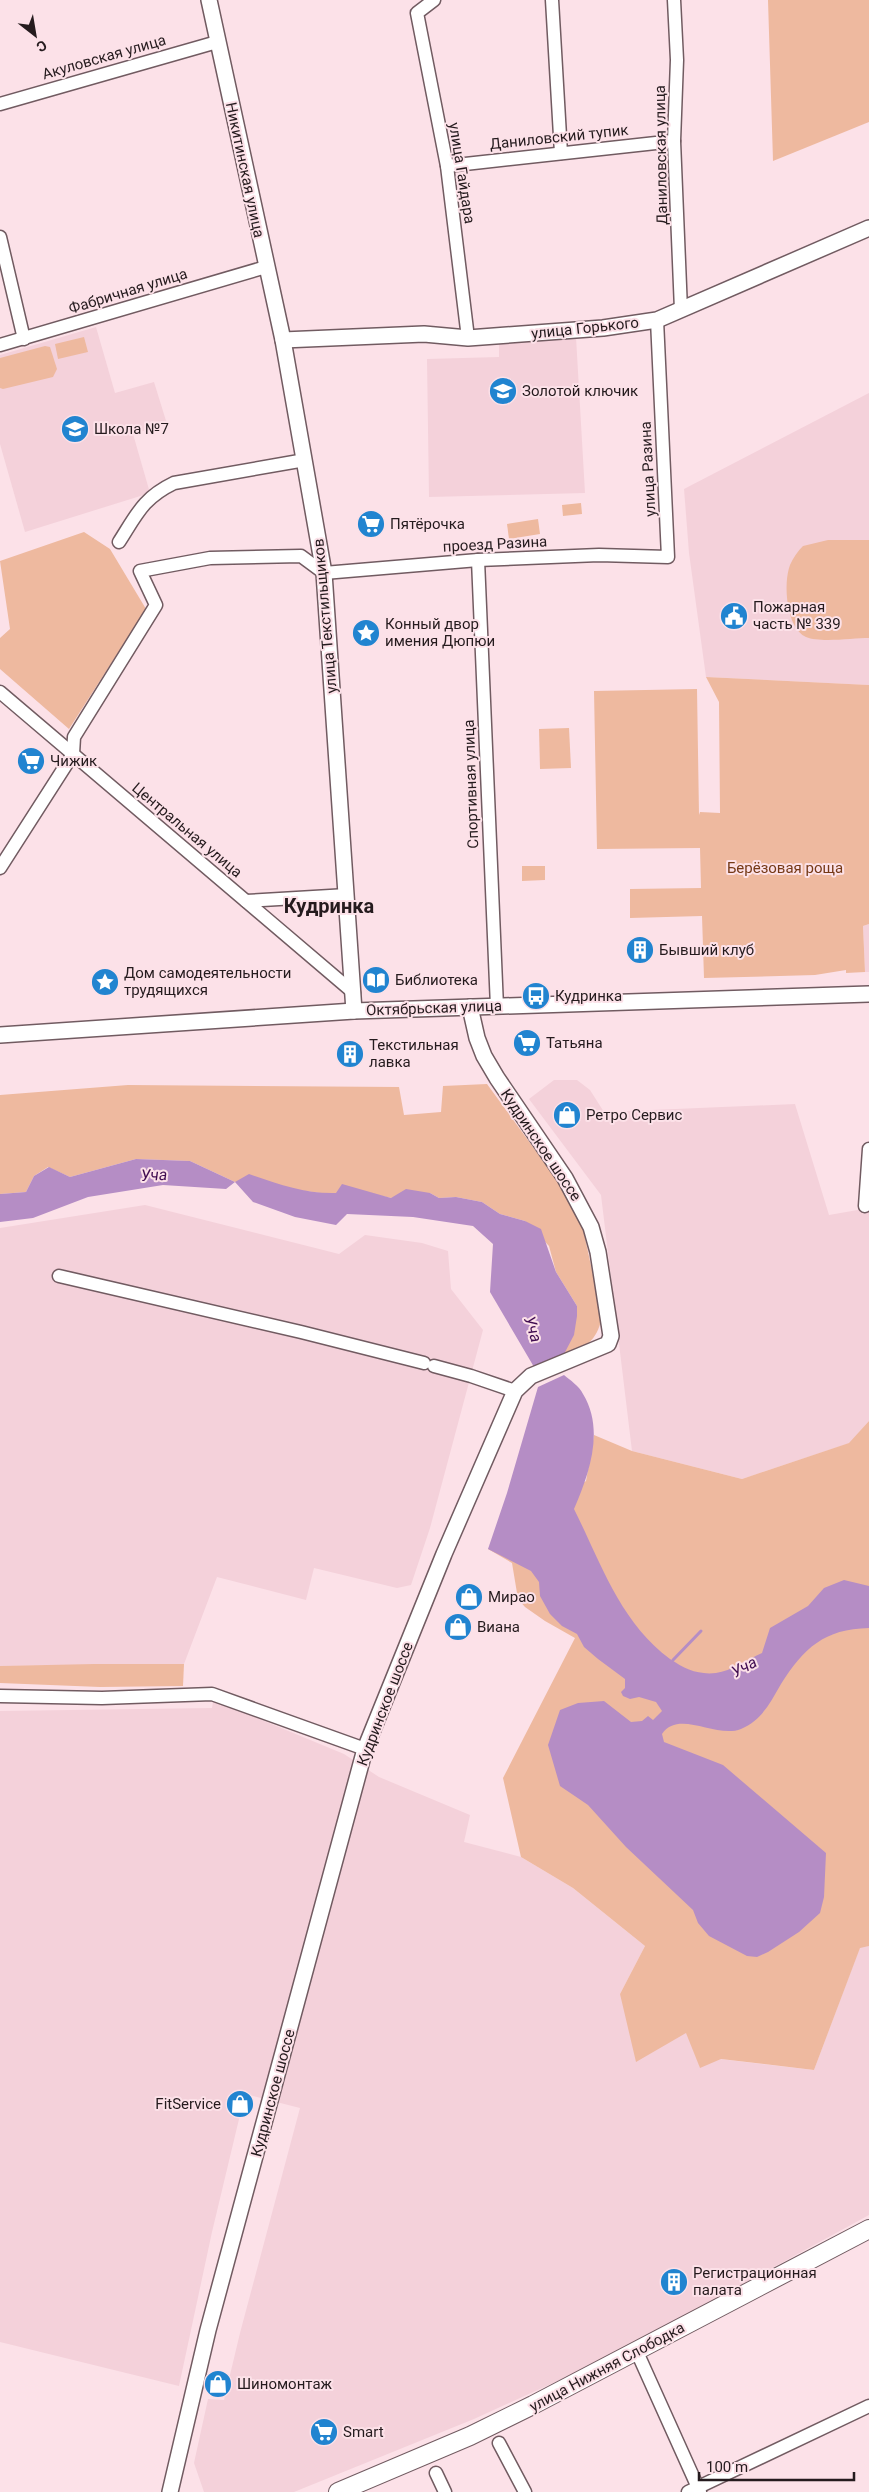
<svg xmlns="http://www.w3.org/2000/svg" width="869" height="2492" font-family="Roboto,sans-serif">
<style>
.built{fill:#f4d1da}
.green{fill:#eeb99f}
.water{fill:#b58dc5}
.lines{fill:none;stroke-linecap:round;stroke-linejoin:round}
.stream{stroke:#b58dc5;stroke-width:3}
.minor-casing{stroke:#715b61;stroke-width:15}
.tertiary-casing{stroke:#715b61;stroke-width:18}
.secondary-casing{stroke:#715b61;stroke-width:20}
.minor{stroke:#fff;stroke-width:12}
.tertiary{stroke:#fff;stroke-width:15}
.secondary{stroke:#fff;stroke-width:18}
.labels{text-anchor:middle;dominant-baseline:central;stroke-width:4;stroke-linejoin:round;paint-order:stroke}
.street-label{font-size:15px;fill:#251b1e;stroke:#fce1e8}
.poi-label{font-size:15px;fill:#251b1e;stroke:#fce1e8;text-anchor:start}
.park-label{font-size:15px;fill:#753916;stroke:#fce1e8}
.water-label{font-size:16px;font-style:italic;fill:#3f0b50;stroke:#fce1e8}
.district-label{font-size:20px;font-weight:bold;fill:#251b1e;stroke:#fce1e8}
</style>
<rect width="100%" height="100%" fill="#fce1e8"/>
<g class="built">
<path d="M96,327L115,393L154,382L167,424L133,434L150,493L25,532L0,444V355Z"/>
<path d="M576,337L585,493L429,497L427,359L499,357V342Z"/>
<path d="M869,393V685L706,677L689,553L684,489Z"/>
<path d="M869,924V972H865L863,926Z"/>
<path d="M554,1080H577L590,1090L604,1112L795,1104L829,1215L869,1208V1421L850,1443L742,1479L632,1451L601,1195L529,1099Z"/>
<path d="M145,1205L339,1254L365,1235L422,1243L448,1251L451,1289L483,1330L430,1528L411,1585L397,1588L314,1568L306,1600L217,1577L184,1664L0,1666V1228Z"/>
<path d="M213,1702L223,1704L344,1754L379,1777L470,1815L464,1842L521,1857L573,1888L645,1946L620,1994L687,2033L700,2067L720,2059L814,2070L860,1947L869,1946V2215L608,2358L474,2419L294,2492H204L194,2463L208,2399L224,2400L240,2333L300,2108L245,2094L212,2232L179,2386L0,2342V1711L212,1708Z"/>
</g>
<g class="green">
<path d="M768,0H869V122L773,161Z"/>
<path d="M84,337L88,352L58,359L55,344Z"/>
<path d="M45,346L50,347L57,369L53,377L3,389L0,388V358Z"/>
<path d="M581,503L582,514L563,516L562,505Z"/>
<path d="M538,519L540,534L509,539L507,524Z"/>
<path d="M84,532L110,549L146,609L69,729L0,669V638L10,629L0,561Z"/>
<path d="M828,540H869V638C853,638 820,643 806,637C786,628 783,583 790,565C793,558 798,551 803,546Z"/>
<path d="M706,677L869,685V924L863,926L865,972L846,973V970L815,975L704,978L702,916L630,918V889L701,888L700,848L597,849L594,691L697,689L699,815L700,812L720,813L719,702Z"/>
<path d="M569,728L571,768L540,769L539,729Z"/>
<path d="M522,866H545V880L522,881Z"/>
<path d="M487,1084L579,1210L602,1317C596,1343 586,1346 563,1356L577,1306L556,1272L549,1246L525,1221L500,1214L482,1202L456,1197L439,1198L430,1193L391,1198L373,1194L320,1193L235,1182L190,1161L136,1159L70,1177L48,1167L34,1176L26,1192L0,1194V1095L128,1085L399,1087L404,1115L441,1112L443,1086Z"/>
<path d="M869,1421V1946L860,1948L814,2070L721,2059L700,2068L686,2033L636,2062L620,1994L645,1946L573,1888L521,1857L503,1778L575,1638L545,1621L525,1607L518,1599L512,1563L488,1549L586,1481L594,1435L632,1451L742,1479L849,1443Z"/>
<path d="M94,1664H184L183,1686L100,1687L0,1683V1666Z"/>
</g>
<g class="water">
<path d="M136,1159L190,1161L235,1182L249,1174C278,1184 306,1194 336,1193L342,1184L391,1198L406,1189L430,1193L439,1198L456,1197L482,1202L500,1214L525,1221L541,1229L556,1272L577,1306V1316L574,1335L563,1356L534,1367L490,1292L493,1244L473,1226L413,1217L347,1214L336,1225L295,1217L253,1202L235,1182L226,1189L163,1185L88,1197L33,1218L0,1222V1194L26,1192L34,1176L49,1167L70,1177Z"/>
<path d="M564,1375C570,1380 579,1386 583,1394C605,1430 589,1474 574,1509C601,1563 620,1622 670,1659C685,1669 698,1675 716,1673C731,1671 748,1659 762,1653L770,1628L808,1606L824,1588L844,1580L869,1586V1628C824,1629 804,1648 781,1684C770,1703 762,1720 741,1729C716,1739 679,1709 662,1734L664,1742L723,1765L826,1853L824,1897L820,1913L799,1932L768,1952L757,1957L747,1956L709,1936L698,1923L693,1910L626,1847L588,1805L560,1786L548,1745L560,1710L578,1703L604,1701L631,1722L642,1721L648,1716L653,1720L662,1711L656,1702L639,1697L630,1699L623,1696L621,1692L625,1688V1679L598,1659L584,1647L577,1634L562,1626L550,1614L540,1596L539,1582L531,1571L488,1549L507,1493L538,1387Z"/>
</g>
<g class="lines">
<path class="stream" d="M673,1660L701,1631"/>
<defs>
<g id="minor">
<path d="M434,0L417,13L447,166L468,338"/>
<path d="M552,0L561,153"/>
<path d="M674,0L677,60L674,141L681,310"/>
<path d="M0,104L217,42"/>
<path d="M447,166L674,141"/>
<path d="M0,237L24,339"/>
<path d="M0,345L266,267"/>
<path d="M119,542C137,514 143,498 174,483L305,460"/>
<path d="M478,560L497,1007"/>
<path d="M0,692L354,993"/>
<path d="M0,868L73,754L74,737L156,605L140,571L210,558L301,556L324,573L478,560L599,555L668,557L657,320"/>
<path d="M246,901L347,895"/>
<path d="M865,1206L869,1149"/>
<path d="M59,1276L301,1332L424,1363"/>
<path d="M434,1366L471,1376L515,1391"/>
<path d="M0,1696L102,1698L212,1694L365,1749"/>
<path d="M637,2352L700,2492"/>
<path d="M499,2443L525,2492"/>
<path d="M436,2473L445,2492"/>
<path d="M688,2492L869,2406"/>
</g>
<g id="tertiary">
<path d="M209,0L283,340L324,573L354,1011"/>
<path d="M283,340L424,334L468,338L603,328L657,320L869,228"/>
<path d="M0,1035L354,1011L869,994"/>
<path d="M170,2492L208,2330L365,1749L444,1554L515,1391L531,1376L608,1344L611,1336L598,1252L591,1227L565,1178L497,1078L484,1056L477,1038L470,1007"/>
</g>
<path id="secondary" d="M338,2492L470,2436L533,2405L869,2229"/>
</defs>
<use href="#minor" class="minor-casing"/>
<use href="#tertiary" class="tertiary-casing"/>
<use href="#secondary" class="secondary-casing"/>
<use href="#minor" class="minor"/>
<use href="#tertiary" class="tertiary"/>
<use href="#secondary" class="secondary"/>
</g>
<defs>
<symbol id="school-disc" viewBox="-11 -11 22 22"><circle r="9.5" fill="#2184d0" stroke="#fce1e8"/><path d="M0-5L7-2L0 1L-7-2ZM-4 1L0 2.5L4 1V4Q0 6-4 4Z" fill="#fff"/></symbol>
<symbol id="supermarket-disc" viewBox="-11 -11 22 22"><circle r="9.5" fill="#2184d0" stroke="#fce1e8"/><path d="M-6-5.5h2.5l.6 2H6L4.5 2H-2.5L-4.4-4H-6ZM-1.5 3.2a1.3 1.3 0 1 0 .1 0ZM3 3.2a1.3 1.3 0 1 0 .1 0Z" fill="#fff"/></symbol>
<symbol id="civic-disc" viewBox="-11 -11 22 22"><circle r="9.5" fill="#2184d0" stroke="#fce1e8"/><path d="M-.6-6.5H3V-4.5H.6V-3L4-1V1h2V6H-6V1h2V-1L-.6-3ZM-1.2 2.5V6h2.4V2.5Z" fill="#fff"/></symbol>
<symbol id="sight-disc" viewBox="-11 -11 22 22"><circle r="9.5" fill="#2184d0" stroke="#fce1e8"/><path d="M0-6L1.8-2.2L6-1.7L2.9 1.2L3.7 5.4L0 3.3L-3.7 5.4L-2.9 1.2L-6-1.7L-1.8-2.2Z" fill="#fff"/></symbol>
<symbol id="building-disc" viewBox="-11 -11 22 22"><circle r="9.5" fill="#2184d0" stroke="#fce1e8"/><path d="M-4-6H4V6H1V3H-1V6H-4ZM-2.5-4.3h1.7v1.8h-1.7ZM.8-4.3h1.7v1.8H.8ZM-2.5-1h1.7V.8h-1.7ZM.8-1h1.7V.8H.8Z" fill="#fff"/></symbol>
<symbol id="library-disc" viewBox="-11 -11 22 22"><circle r="9.5" fill="#2184d0" stroke="#fce1e8"/><path d="M-6-4Q-3-5.5-.7-3.5V5Q-3 3-6 4ZM6-4Q3-5.5 .7-3.5V5Q3 3 6 4Z" fill="#fff"/></symbol>
<symbol id="bus-disc" viewBox="-11 -11 22 22"><circle r="9.5" fill="#2184d0" stroke="#fce1e8"/><path d="M-5-6H5V4H4V6H2V4H-2V6H-4V4H-5ZM-3.5-4V0h7V-4ZM-3.5 1.2v1.5H-2V1.2ZM2 1.2v1.5H3.5V1.2Z" fill="#fff"/></symbol>
<symbol id="shop-disc" viewBox="-11 -11 22 22"><circle r="9.5" fill="#2184d0" stroke="#fce1e8"/><path d="M-5-2.5h2.3a2.7 3.5 0 0 1 5.4 0H5L5.5 6h-11ZM-1.5-2.5h3a1.5 2.3 0 0 0-3 0Z" fill="#fff"/></symbol>
</defs>
<g fill-rule="evenodd">
<use href="#school-disc" x="487" y="375" width="32" height="32"/>
<use href="#school-disc" x="59" y="413" width="32" height="32"/>
<use href="#supermarket-disc" x="355" y="508" width="32" height="32"/>
<use href="#civic-disc" x="718" y="600" width="32" height="32"/>
<use href="#sight-disc" x="350" y="617" width="32" height="32"/>
<use href="#supermarket-disc" x="15" y="745" width="32" height="32"/>
<use href="#building-disc" x="624" y="934" width="32" height="32"/>
<use href="#library-disc" x="360" y="964" width="32" height="32"/>
<use href="#sight-disc" x="89" y="966" width="32" height="32"/>
<use href="#bus-disc" x="520" y="980" width="32" height="32"/>
<use href="#supermarket-disc" x="511" y="1027" width="32" height="32"/>
<use href="#building-disc" x="334" y="1038" width="32" height="32"/>
<use href="#shop-disc" x="551" y="1099" width="32" height="32"/>
<use href="#shop-disc" x="453" y="1581" width="32" height="32"/>
<use href="#shop-disc" x="442" y="1611" width="32" height="32"/>
<use href="#shop-disc" x="224" y="2088" width="32" height="32"/>
<use href="#building-disc" x="658" y="2266" width="32" height="32"/>
<use href="#shop-disc" x="202" y="2368" width="32" height="32"/>
<use href="#supermarket-disc" x="308" y="2416" width="32" height="32"/>
</g>
<g class="labels">
<g class="street-label">
<text transform="translate(104 57) rotate(-16)">Акуловская улица</text>
<text transform="translate(559 137) rotate(-6)">Даниловский тупик</text>
<text transform="translate(661 155) rotate(-91)">Даниловская улица</text>
<text transform="translate(245 170) rotate(78)">Никитинская улица</text>
<text transform="translate(462 173) rotate(81)">улица Гайдара</text>
<text transform="translate(128 291) rotate(-17)">Фабричная улица</text>
<text transform="translate(585 328) rotate(-6)">улица Горького</text>
<text transform="translate(648 469) rotate(-93)">улица Разина</text>
<text transform="translate(495 544) rotate(-3)">проезд Разина</text>
<text transform="translate(325 616) rotate(-95)">улица Текстильщиков</text>
<text transform="translate(471 784) rotate(-92)">Спортивная улица</text>
<text transform="translate(187 830) rotate(40)">Центральная улица</text>
<text transform="translate(434 1008) rotate(-2)">Октябрьская улица</text>
<text transform="translate(541 1145) rotate(56)">Кудринское шоссе</text>
<text transform="translate(385 1704) rotate(-69)">Кудринское шоссе</text>
<text transform="translate(273 2093) rotate(-75)">Кудринское шоссе</text>
<text transform="translate(607 2367) rotate(-28)">улица Нижняя Слободка</text>
</g>
<g class="poi-label">
<text x="522" y="391">Золотой ключик</text>
<text x="94" y="429">Школа №7</text>
<text x="390" y="524">Пятёрочка</text>
<text x="753" y="607">Пожарная<tspan x="753" dy="17">часть № 339</tspan></text>
<text x="385" y="624">Конный двор<tspan x="385" dy="17">имения Дюпюи</tspan></text>
<text x="50" y="761">Чижик</text>
<text x="659" y="950">Бывший клуб</text>
<text x="124" y="973">Дом самодеятельности<tspan x="124" dy="17">трудящихся</tspan></text>
<text x="395" y="980">Библиотека</text>
<text x="555" y="996">Кудринка</text>
<text x="546" y="1043">Татьяна</text>
<text x="369" y="1045">Текстильная<tspan x="369" dy="17">лавка</tspan></text>
<text x="586" y="1115">Ретро Сервис</text>
<text x="488" y="1597">Мирао</text>
<text x="477" y="1627">Виана</text>
<text x="221" y="2104" text-anchor="end">FitService</text>
<text x="693" y="2273">Регистрационная<tspan x="693" dy="17">палата</tspan></text>
<text x="237" y="2384">Шиномонтаж</text>
<text x="343" y="2432">Smart</text>
</g>
<g class="park-label">
<text x="785" y="868">Берёзовая роща</text>
</g>
<g class="water-label">
<text transform="translate(154 1175) rotate(-2)">Уча</text>
<text transform="translate(533 1329) rotate(73)">Уча</text>
<text transform="translate(744 1667) rotate(-28)">Уча</text>
</g>
<g class="district-label">
<text x="329" y="906">Кудринка</text>
</g>
</g>
<g transform="translate(35 35) rotate(149)" stroke="#fce1e8" stroke-width="4" paint-order="stroke">
<path d="M0-4L9 19L0 12L-9 19Z" fill="#251b1e"/>
<text y="-8" font-size="14" font-weight="bold" text-anchor="middle" fill="#251b1e">С</text>
</g>
<path d="M699 2472v8h155v-8" fill="none" stroke="#251b1e" stroke-width="2.5"/>
<text x="706" y="2472" font-size="15" fill="#251b1e" stroke="#fce1e8" stroke-width="4" paint-order="stroke">100 m</text>
</svg>
